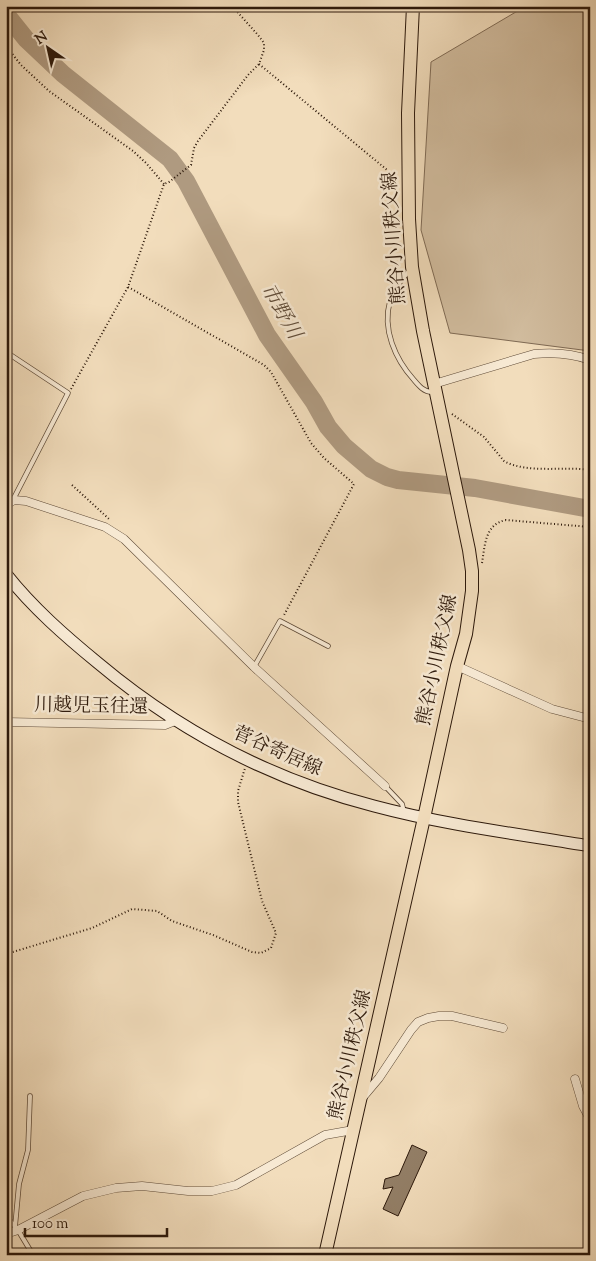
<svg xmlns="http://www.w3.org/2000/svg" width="596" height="1261" font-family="'Sorts Mill Goudy','Noto Serif JP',serif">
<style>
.green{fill:#d1bc9e;stroke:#7f6a54}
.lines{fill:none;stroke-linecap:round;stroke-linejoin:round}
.river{stroke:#af9a80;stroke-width:18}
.building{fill:#937f67;stroke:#2d190b}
.service-casing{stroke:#5e4a37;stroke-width:5.5}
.minor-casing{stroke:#5e4a37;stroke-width:9}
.secondary-casing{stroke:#2d190b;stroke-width:13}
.primary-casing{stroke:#2d190b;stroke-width:14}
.path{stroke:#2d190b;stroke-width:2;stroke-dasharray:1 2.5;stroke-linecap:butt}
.service{stroke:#f7e9d3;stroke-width:4}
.minor{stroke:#f7e9d3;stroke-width:8}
.secondary{stroke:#f7e9d3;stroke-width:11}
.primary{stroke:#f2ddbc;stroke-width:12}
.labels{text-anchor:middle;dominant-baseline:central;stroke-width:5;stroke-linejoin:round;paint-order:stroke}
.street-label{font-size:19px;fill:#2d190b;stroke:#f7e9d3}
.water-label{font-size:20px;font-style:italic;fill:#614d3a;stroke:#f7e9d3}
</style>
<rect width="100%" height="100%" fill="#f2ddbc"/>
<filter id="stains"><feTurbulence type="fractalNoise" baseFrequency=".004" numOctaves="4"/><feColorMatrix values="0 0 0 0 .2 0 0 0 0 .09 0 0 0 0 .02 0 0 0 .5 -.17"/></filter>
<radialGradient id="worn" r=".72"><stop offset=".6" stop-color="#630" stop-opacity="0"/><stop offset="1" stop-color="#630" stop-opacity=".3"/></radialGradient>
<path class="green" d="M526,6H590V351L450,333L421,230L431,62Z"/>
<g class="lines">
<path class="river" d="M6,14L26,39L63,74L170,159L186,181L267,335L314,402L328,427L344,446L371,469L387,477L398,480L475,488L590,509"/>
</g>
<path class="building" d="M412,1145L427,1152L398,1216L383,1209L393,1187L383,1189L385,1179L399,1175Z"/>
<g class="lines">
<defs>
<g id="service">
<path d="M409,271C402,279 393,290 390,301C382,329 395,359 414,380C419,386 424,392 432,392"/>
<path d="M6,352L68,393L15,496L14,500"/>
<path d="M254,667L280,621L328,646"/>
<path d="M385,786L402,804L404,812"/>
<path d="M6,1216L18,1230L33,1255"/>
<path d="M15,1227L19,1184L28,1150L30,1096"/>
</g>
<g id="minor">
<path d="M434,384L534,354C554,352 571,353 590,360"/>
<path d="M6,505L14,500L26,501L105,527L124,539L254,667L385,786"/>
<path d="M457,666L552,709L590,719"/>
<path d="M6,722L165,725L175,721"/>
<path d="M575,1079L583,1106L590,1119"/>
<path d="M363,1097L379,1078L411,1030L418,1022L428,1018L439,1016H452L503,1028"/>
<path d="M6,1234L18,1230L83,1196L116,1188L142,1186L188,1191H212L236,1185L325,1135L353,1130"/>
</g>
<path id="secondary" d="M6,574C33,608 65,636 98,663C179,731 273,780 374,806C445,825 518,834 590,846"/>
<path id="primary" d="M325,1255L424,818L457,666L466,634L472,591V571L469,550L423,331L412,267L409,219L408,113L413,6"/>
</defs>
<use href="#service" class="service-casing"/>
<use href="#minor" class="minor-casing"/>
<use href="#secondary" class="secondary-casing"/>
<use href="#primary" class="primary-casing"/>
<g class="path">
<path d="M6,46L21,65L49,91L133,151L146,163L164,184"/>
<path d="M259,64L398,179"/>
<path d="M128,287L264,365L271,372L311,443L324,458L354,484L283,617"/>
<path d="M71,389L128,287L164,184L169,182L191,165L194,148L198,141L248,75L259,64L264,50V43L258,35L232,6"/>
<path d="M452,414L484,437L504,461C527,474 564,466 590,470"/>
<path d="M72,485L109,519"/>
<path d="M482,563C485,545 485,524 506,520L590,527"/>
<path d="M6,954L92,928L132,909L157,911L172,921L213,935L252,952L261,953L271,948L276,933L262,901L238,802V791L245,768"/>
</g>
<use href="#service" class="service"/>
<use href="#minor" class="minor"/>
<use href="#secondary" class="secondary"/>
<use href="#primary" class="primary"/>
</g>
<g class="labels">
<g class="street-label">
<text transform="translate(395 238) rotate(-94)">熊谷小川秩父線</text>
<text transform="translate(438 660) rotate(-78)">熊谷小川秩父線</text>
<text transform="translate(91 707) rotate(1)">川越児玉往還</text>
<text transform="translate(277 752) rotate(24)">菅谷寄居線</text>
<text transform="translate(351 1055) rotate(-77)">熊谷小川秩父線</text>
</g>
<g class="water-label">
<text transform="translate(280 312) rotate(60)">市野川</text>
</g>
</g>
<rect width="596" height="1261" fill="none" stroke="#f2ddbc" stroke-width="25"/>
<rect x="8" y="8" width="581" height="1246" fill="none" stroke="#2d190b" stroke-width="2.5"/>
<rect x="12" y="12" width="571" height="1236" fill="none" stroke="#2d190b"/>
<g transform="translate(48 48) rotate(326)" stroke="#f7e9d3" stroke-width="4" paint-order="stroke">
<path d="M0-4L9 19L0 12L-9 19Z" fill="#2d190b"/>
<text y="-8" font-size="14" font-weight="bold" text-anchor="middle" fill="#2d190b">N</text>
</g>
<path d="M25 1228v8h142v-8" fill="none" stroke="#2d190b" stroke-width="2.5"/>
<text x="32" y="1228" font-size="15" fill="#2d190b" stroke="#f7e9d3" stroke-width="4" paint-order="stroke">100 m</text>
<rect width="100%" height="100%" filter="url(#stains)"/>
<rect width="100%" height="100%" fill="url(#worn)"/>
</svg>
